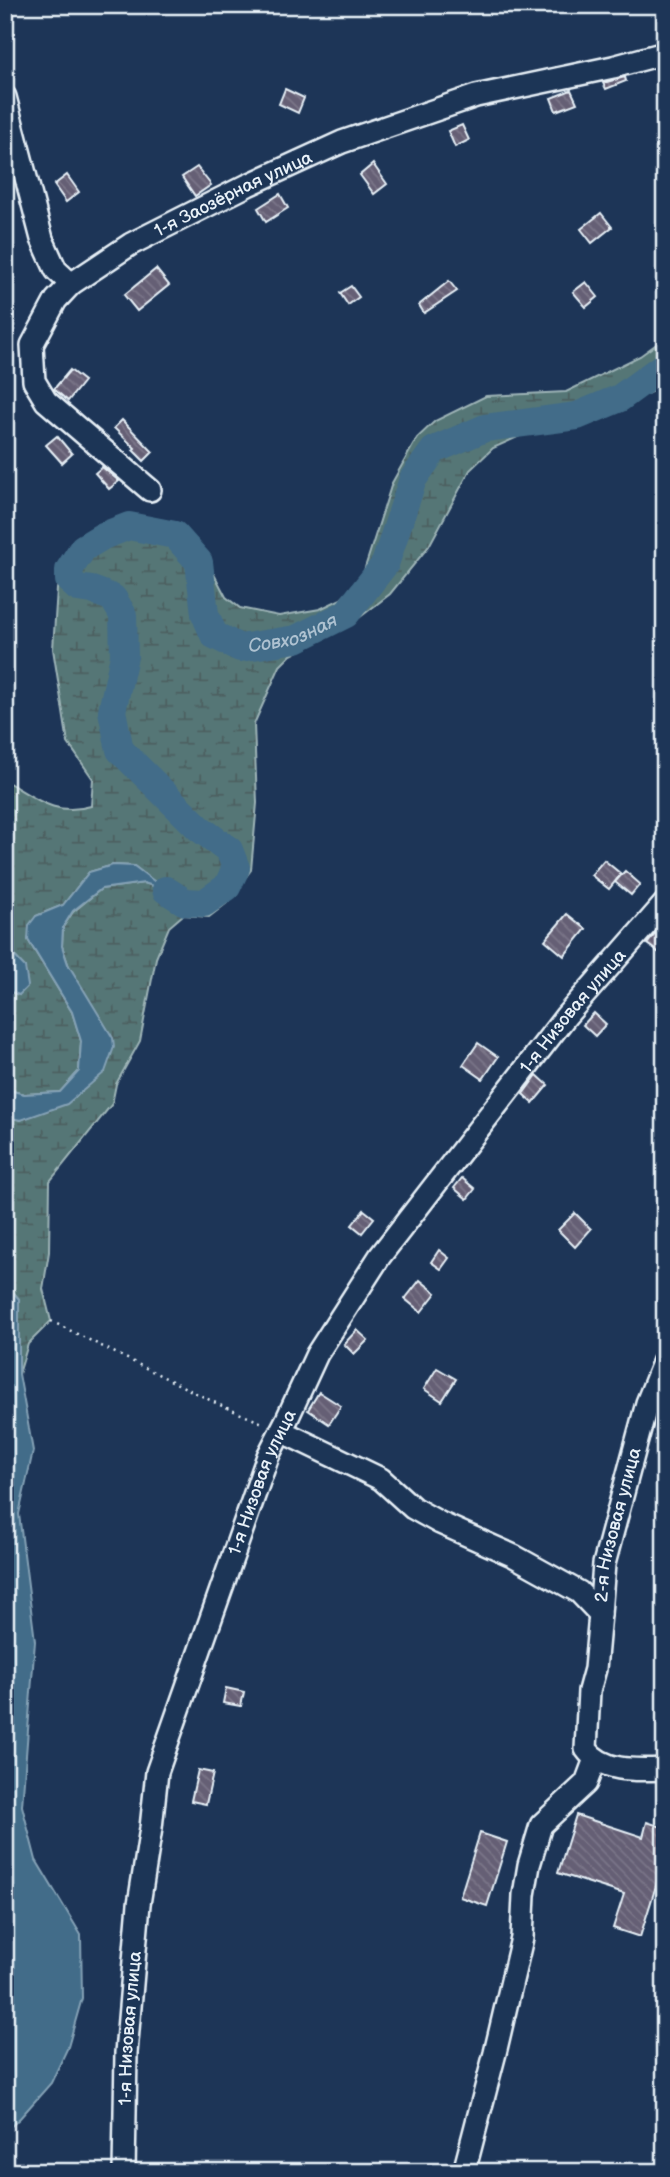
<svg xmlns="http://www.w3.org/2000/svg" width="670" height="2177" font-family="'Balsamiq Sans',sans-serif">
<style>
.wetland{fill:url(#wetland-marsh);stroke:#9eb4b7;stroke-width:2}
.water{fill:#426c89;stroke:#84a1b5;stroke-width:2}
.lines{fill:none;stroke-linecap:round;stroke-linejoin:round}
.river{stroke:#426c89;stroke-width:28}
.building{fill:url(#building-back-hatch);stroke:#e8f1f8;stroke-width:2}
.minor-casing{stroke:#e8f1f8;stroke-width:26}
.path{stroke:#e8f1f8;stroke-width:2.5;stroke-dasharray:2 5;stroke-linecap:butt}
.minor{stroke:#1d3557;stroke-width:21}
.labels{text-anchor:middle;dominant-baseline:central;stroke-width:7;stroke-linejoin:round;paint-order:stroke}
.street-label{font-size:18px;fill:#e8f1f8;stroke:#1d3557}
.water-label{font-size:19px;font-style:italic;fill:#aec2d1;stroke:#1d3557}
</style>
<defs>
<pattern id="wetland-marsh" width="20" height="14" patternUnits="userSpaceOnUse" patternTransform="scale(1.75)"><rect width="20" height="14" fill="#547676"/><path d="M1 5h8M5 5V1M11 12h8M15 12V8" fill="none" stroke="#4d5f60"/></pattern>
<pattern id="building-back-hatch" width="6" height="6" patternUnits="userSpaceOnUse" patternTransform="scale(1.75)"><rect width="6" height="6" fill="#655f74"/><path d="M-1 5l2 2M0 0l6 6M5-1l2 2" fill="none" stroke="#7b7689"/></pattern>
</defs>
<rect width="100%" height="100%" fill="#1d3557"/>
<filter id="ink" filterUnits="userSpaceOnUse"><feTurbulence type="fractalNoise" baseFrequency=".0143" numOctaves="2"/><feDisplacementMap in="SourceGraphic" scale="14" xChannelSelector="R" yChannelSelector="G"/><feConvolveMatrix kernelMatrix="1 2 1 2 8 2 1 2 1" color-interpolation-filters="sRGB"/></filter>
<g filter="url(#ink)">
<path class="wetland" d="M665,338V385L625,405L580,421L531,431L493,448L470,470L429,546L390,594L350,625L291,655L280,666L254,724L257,803L251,870L227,903L209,917L183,915L169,927L156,958L140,1041L116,1084L112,1104L50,1181L49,1252L43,1289L51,1321L28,1344L19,1374V1299L5,1283V1117L21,1120L105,1072L62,946L63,927L73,912L101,889L144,883L163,889L134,866L113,865L89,872L63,905L36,916L28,940L72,1012L81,1041L79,1071L60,1092L24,1094L5,1089V990L19,995L25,967L5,946V783H9C38,800 56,816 91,806L93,779L68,743L53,649L57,589L66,551L101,528L133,522L178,528L203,553L226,597L240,608L279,616L320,609L341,599L362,577L392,483L417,438L435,421L486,396L566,392L640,356Z"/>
<g class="water">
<path d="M113,865L134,866L166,890L144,883L101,889L73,911L63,927L62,946L68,964L113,1038L114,1047L105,1072L67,1104L21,1120L5,1117V1089L24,1094L60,1092L79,1071L81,1041L72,1012L28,940L29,925L36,916L63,905L89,872Z"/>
<path d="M5,946L25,967L28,986L19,995L5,990Z"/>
<path d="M5,1283L19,1299V1374L33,1451L19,1514L35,1641L22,1806L36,1860L81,1935L82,1998L68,2047L51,2083L20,2118L5,2132Z"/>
</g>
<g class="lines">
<path class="river" id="s1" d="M166,890L185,902L204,903L227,887L236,868L229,850L199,828L120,750L112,711L124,656L123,615L113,598L92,590L78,588L69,580V570L83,548L103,536L129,526L175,535L199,562L205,614L214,635L240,648L296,639L346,614L385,564L413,479L434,450L485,428L577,416L620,398L665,365"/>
</g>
<g class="building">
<path d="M625,77L626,81L606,89L603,83Z"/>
<path d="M285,89L304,98L298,113L279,104Z"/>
<path d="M571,90L577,103L556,111L551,98Z"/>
<path d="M462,125L469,140L455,147L448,131Z"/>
<path d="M373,164L387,184L374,194L360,175Z"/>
<path d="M197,167L211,185L195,196L182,177Z"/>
<path d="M67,175L79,192L66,202L54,185Z"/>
<path d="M280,194L288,208L266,222L258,208Z"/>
<path d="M601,213L612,227L592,243L581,229Z"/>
<path d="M156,269L169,285L137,311L124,295Z"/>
<path d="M449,281L457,291L424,313L419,305Z"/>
<path d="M586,282L598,297L586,307L573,292Z"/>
<path d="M351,286L359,297L348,305L340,293Z"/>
<path d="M70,370L84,381L68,401L54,389Z"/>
<path d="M122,420L153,452L144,461L133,450L135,448L114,428Z"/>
<path d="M57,436L72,454L62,463L46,445Z"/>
<path d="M102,467L119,481L109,489L95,473Z"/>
<path d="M604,860L621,874L609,889L591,875Z"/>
<path d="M625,871L640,884L631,895L615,882Z"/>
<path d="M567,914L586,929L564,956L545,940Z"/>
<path d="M660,928L665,932V957L647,944Z"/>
<path d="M594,1013L606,1024L595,1036L583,1025Z"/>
<path d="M478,1043L498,1057L483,1079L463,1065Z"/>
<path d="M537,1075L548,1085L533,1103L523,1094Z"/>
<path d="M462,1178L475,1189L467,1199L454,1188Z"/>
<path d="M364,1210L374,1218L362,1233L352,1225Z"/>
<path d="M575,1213L591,1229L575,1247L558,1230Z"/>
<path d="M439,1250L449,1258L441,1269L431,1262Z"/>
<path d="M420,1280L436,1293L421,1312L405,1299Z"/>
<path d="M357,1330L368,1340L354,1354L344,1344Z"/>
<path d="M437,1368L456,1379L442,1401L424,1389Z"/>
<path d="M319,1392L341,1406L329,1424L308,1410Z"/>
<path d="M226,1688L244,1692L241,1706L223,1703Z"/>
<path d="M198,1770L213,1773L206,1804L191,1801Z"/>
<path d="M576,1815L643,1837L647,1822L665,1828V1857L640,1937L613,1928L624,1894L558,1873Z"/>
<path d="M480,1833L507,1842L487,1906L460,1897Z"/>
</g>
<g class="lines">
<defs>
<g id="minor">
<path d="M5,97L42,239L56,270L71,284"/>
<path id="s2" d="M150,490L46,401L34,381L32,345L56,300L71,284L131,244L248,185L342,142L476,96L613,67L665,53"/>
<path d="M281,1431L381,1479L413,1508L440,1523L514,1556L579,1592L600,1614L595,1669L589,1691L586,1749C603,1773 638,1770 665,1769"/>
<path id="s3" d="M600,1614L604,1564L647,1403L665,1358"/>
<path id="s4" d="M124,2172L126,2053L139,1904L151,1828L157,1772L268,1456L287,1419L317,1354L380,1256L566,1016L665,903"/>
<path d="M464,2172L495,2053L522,1938L524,1895L529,1865L541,1825L586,1783L595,1759"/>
</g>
</defs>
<use href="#minor" class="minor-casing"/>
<path class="path" d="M51,1321L222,1406L265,1424"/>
<use href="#minor" class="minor"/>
</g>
</g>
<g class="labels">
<g class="street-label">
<text stroke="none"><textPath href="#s2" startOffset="455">1-я Заозёрная улица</textPath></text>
<text stroke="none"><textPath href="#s4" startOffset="1278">1-я Низовая улица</textPath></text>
<text stroke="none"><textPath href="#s4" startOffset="710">1-я Низовая улица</textPath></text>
<text stroke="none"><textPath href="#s3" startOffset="91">2-я Низовая улица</textPath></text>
<text stroke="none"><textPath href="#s4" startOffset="144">1-я Низовая улица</textPath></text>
</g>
<g class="water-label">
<text stroke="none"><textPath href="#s1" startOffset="793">Совхозная</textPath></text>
</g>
</g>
<rect width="670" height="2177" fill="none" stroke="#1d3557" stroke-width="28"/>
<rect x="14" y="14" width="642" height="2149" fill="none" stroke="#e8f1f8" stroke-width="2.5" filter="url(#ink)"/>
</svg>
